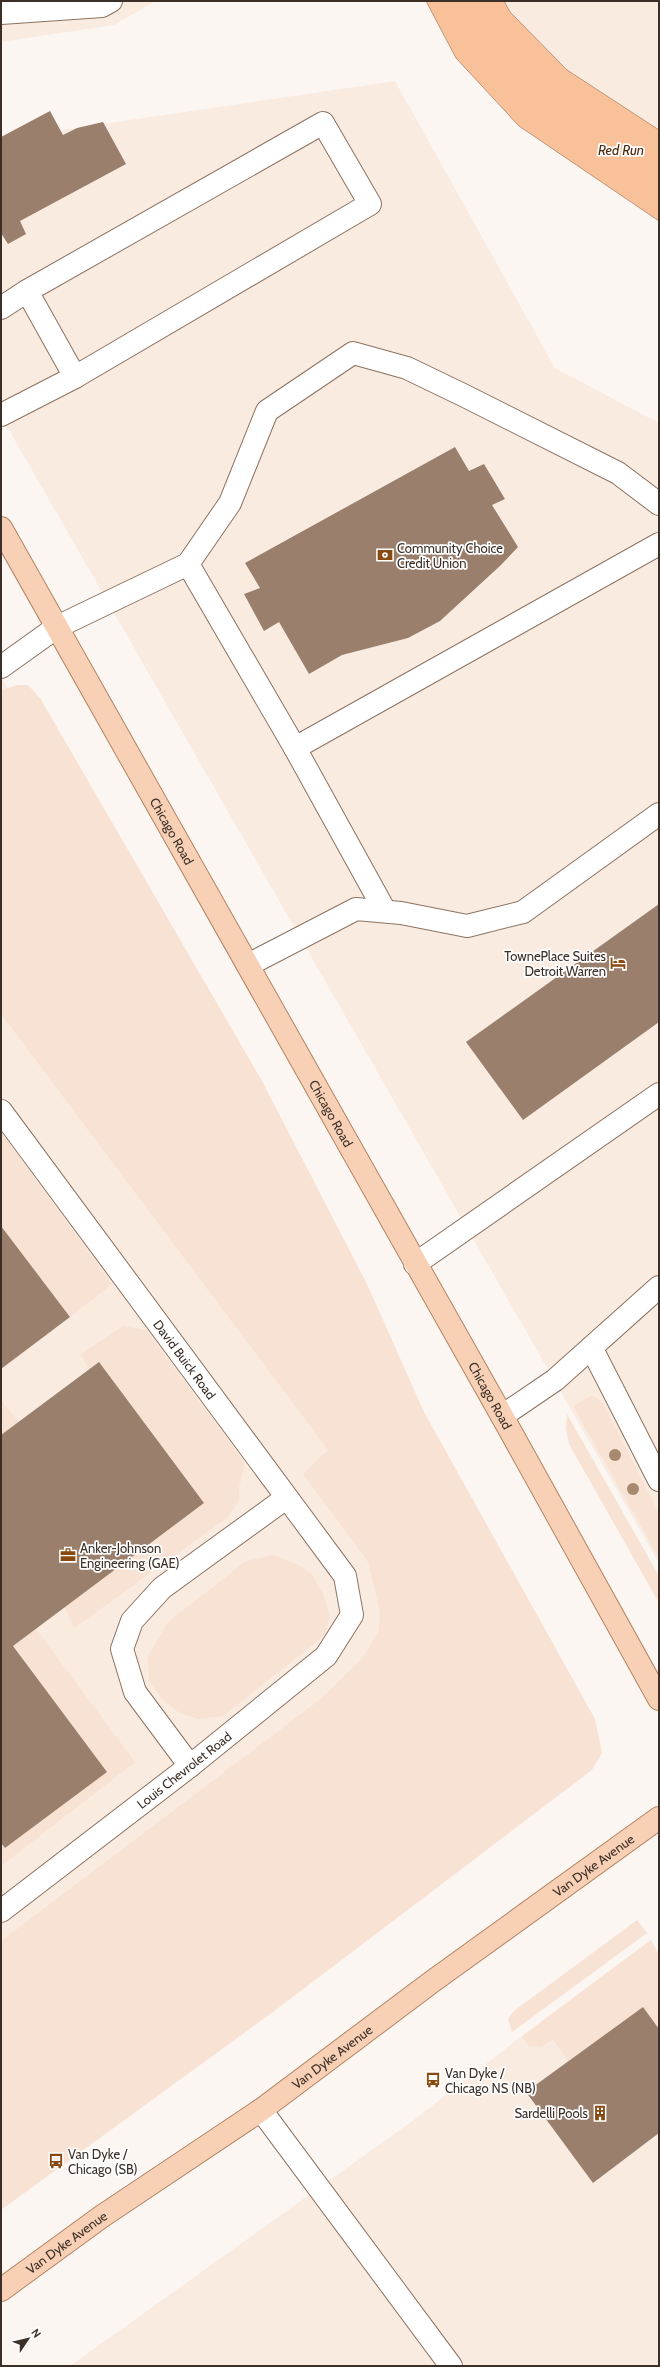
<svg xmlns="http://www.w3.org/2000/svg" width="660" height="2367" font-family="Cabin,sans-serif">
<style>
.built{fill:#faebe1}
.green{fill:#f8e2d3}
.water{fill:#f8c19a;stroke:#bf9578}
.building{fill:#9a7f6d}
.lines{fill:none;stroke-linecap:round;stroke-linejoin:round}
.minor-casing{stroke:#8c7260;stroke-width:24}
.major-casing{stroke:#b28463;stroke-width:24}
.minor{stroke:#fff;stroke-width:22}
.major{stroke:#f7d0b5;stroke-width:22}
.tree{fill:#a7896d}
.labels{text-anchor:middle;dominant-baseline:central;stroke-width:3.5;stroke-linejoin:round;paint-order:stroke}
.poi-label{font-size:13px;fill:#3b2f27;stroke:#fff;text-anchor:start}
.street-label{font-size:13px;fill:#3b2f27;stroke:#fff}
.water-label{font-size:14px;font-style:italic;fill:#4c280b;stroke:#fff}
</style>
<rect width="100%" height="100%" fill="#fcf6f2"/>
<g class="built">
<path d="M1,1H156L114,25L1,42Z"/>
<path d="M504,1H659V130L567,70L510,12Z"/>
<path d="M395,81L555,368L659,423V1563L1,416V139Z"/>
<path d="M1,676L264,1141L584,1746L1,2181Z"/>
<path d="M651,1940L659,1955V2366H70L415,2119L522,2036Z"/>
</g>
<g class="green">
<path d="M17,685H28L40,698L262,1081L367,1284L424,1412L595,1719L602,1753L592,1770L277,2009L1,2210V1941L318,1701L363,1658L379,1630L380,1612L368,1562L303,1474L328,1450L1,1014V691Z"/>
<path d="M1,1132L112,1284L70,1317L1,1226Z"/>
<path d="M123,1326L146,1330L245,1463L239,1488V1501L227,1518L74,1628L65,1607L204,1503L99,1363L89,1370L81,1354Z"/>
<path d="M591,1396L597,1398L604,1405L659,1513V1558L573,1406Z"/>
<path d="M1,1400L19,1422L1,1435Z"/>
<path d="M567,1414L659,1576V1603L569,1444L566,1429Z"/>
<path d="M273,1555L297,1564L312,1574L323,1594L330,1616L325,1635L223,1716L198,1719L178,1712L162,1699L149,1681L148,1656L168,1622L246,1561Z"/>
<path d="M36,1629L135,1762L1,1866V1843L5,1848L107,1772L13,1646Z"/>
<path d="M637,1920L647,1933L512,2032L508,2019L514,2011Z"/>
<path d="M651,1940L659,1955V2029L643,2007L568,2061L553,2039L541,2047L529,2046L522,2036Z"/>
</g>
<path class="water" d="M426,1H504L510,12L567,70L659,130V221L519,126L456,58Z"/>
<g class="building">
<path d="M50,111L63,135L77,128L103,122L126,164L20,221L26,234L8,244L1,233V137Z"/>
<path d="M455,447L469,471L484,464L505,499L492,505L518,547L501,565L440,621L408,638L342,655L309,674L279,622L264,631L244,594L260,588L245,563Z"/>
<path d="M659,904V1022L523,1120L466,1042Z"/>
<path d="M1,1226L70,1317L1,1369Z"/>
<path d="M99,1362L204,1503L13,1646L107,1772L5,1848L1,1843V1435Z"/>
<path d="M643,2007L659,2029V2133L593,2183L526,2092Z"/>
</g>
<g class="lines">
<defs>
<g id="minor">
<path d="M1,13L102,6L111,1"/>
<path d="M27,291L75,377"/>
<path d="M1,308L27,291L323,123L370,204L75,377L1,415"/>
<path d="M188,564L295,748L659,544"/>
<path d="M1,667L57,627L188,564L230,503L267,411L353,353L407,368L463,395L618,473L659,504"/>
<path d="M295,748L385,911"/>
<path d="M248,965L356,909L401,913L467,926L523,912L659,814"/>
<path id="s1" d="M1,1111L345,1576L352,1615L326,1656L190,1766L1,1911"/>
<path d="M415,1264L659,1094"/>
<path d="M592,1349L659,1480"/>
<path d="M502,1416L555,1380L659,1287"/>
<path d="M190,1766L135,1692L122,1649L132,1621L162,1588L286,1498"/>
<path d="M261,2110L451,2366"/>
</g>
<g id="major">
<path id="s2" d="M1,528L502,1416L659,1699"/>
<path id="s3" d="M1,2290L101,2217L261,2110L433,1981L659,1818"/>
</g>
</defs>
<use href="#minor" class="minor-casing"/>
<use href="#major" class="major-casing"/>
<use href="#minor" class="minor"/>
<use href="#major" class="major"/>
</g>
<g class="tree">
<circle cx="615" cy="1455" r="6"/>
<circle cx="633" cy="1489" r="6"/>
</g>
<defs>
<symbol id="bank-bare" viewBox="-9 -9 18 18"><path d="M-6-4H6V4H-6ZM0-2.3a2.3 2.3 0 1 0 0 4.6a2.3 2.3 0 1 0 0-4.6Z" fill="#894a11" stroke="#fff" stroke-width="2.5" paint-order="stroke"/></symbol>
<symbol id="hotel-bare" viewBox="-9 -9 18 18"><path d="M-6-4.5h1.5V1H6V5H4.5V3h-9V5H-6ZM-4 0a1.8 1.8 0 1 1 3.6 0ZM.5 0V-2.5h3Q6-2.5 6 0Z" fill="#894a11" stroke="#fff" stroke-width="2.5" paint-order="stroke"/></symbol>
<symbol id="office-bare" viewBox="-9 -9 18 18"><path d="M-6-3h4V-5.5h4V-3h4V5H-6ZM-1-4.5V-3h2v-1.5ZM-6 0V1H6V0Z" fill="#894a11" stroke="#fff" stroke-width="2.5" paint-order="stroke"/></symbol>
<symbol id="bus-bare" viewBox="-9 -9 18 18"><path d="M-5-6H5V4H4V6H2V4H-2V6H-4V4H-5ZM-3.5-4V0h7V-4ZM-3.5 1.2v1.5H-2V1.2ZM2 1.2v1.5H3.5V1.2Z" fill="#894a11" stroke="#fff" stroke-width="2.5" paint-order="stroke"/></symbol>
<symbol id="building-bare" viewBox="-9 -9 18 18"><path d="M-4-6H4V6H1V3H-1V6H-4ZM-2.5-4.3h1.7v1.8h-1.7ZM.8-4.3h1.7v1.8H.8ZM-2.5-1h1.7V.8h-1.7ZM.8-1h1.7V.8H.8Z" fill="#894a11" stroke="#fff" stroke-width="2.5" paint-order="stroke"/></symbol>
</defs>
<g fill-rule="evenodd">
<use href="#bank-bare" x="374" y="544" width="22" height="22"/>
<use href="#hotel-bare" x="607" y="952" width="22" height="22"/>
<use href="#office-bare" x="57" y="1544" width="22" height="22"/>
<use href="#bus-bare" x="422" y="2069" width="22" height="22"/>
<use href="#building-bare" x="589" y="2102" width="22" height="22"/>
<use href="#bus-bare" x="45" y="2150" width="22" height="22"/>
</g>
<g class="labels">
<g class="poi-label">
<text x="397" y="548">Community Choice<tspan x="397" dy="15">Credit Union</tspan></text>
<text x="606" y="956" text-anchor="end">TownePlace Suites<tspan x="606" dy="15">Detroit Warren</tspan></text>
<text x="80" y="1548">Anker-Johnson<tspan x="80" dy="15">Engineering (GAE)</tspan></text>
<text x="445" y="2073">Van Dyke /<tspan x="445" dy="15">Chicago NS (NB)</tspan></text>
<text x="588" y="2113" text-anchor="end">Sardelli Pools</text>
<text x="68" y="2154">Van Dyke /<tspan x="68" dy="15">Chicago (SB)</tspan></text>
</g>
<g class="street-label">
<text stroke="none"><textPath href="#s2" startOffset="348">Chicago Road</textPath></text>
<text stroke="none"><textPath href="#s2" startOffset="672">Chicago Road</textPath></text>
<text stroke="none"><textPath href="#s1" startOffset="309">David Buick Road</textPath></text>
<text stroke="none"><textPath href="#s2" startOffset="996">Chicago Road</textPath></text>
<text transform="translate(184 1770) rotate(-38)">Louis Chevrolet Road</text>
<text stroke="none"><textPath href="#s3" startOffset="729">Van Dyke Avenue</textPath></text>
<text stroke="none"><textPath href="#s3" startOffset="405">Van Dyke Avenue</textPath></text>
<text stroke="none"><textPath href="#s3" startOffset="81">Van Dyke Avenue</textPath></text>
</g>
<g class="water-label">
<text x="621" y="150">Red Run</text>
</g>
</g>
<rect width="660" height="2367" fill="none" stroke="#3b2f27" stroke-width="4"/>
<g transform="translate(28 2339) rotate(55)" stroke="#ffffff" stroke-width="3" paint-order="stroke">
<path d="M0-3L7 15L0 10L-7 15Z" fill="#3b2f27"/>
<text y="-6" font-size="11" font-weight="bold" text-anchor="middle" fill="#3b2f27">N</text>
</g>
</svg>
